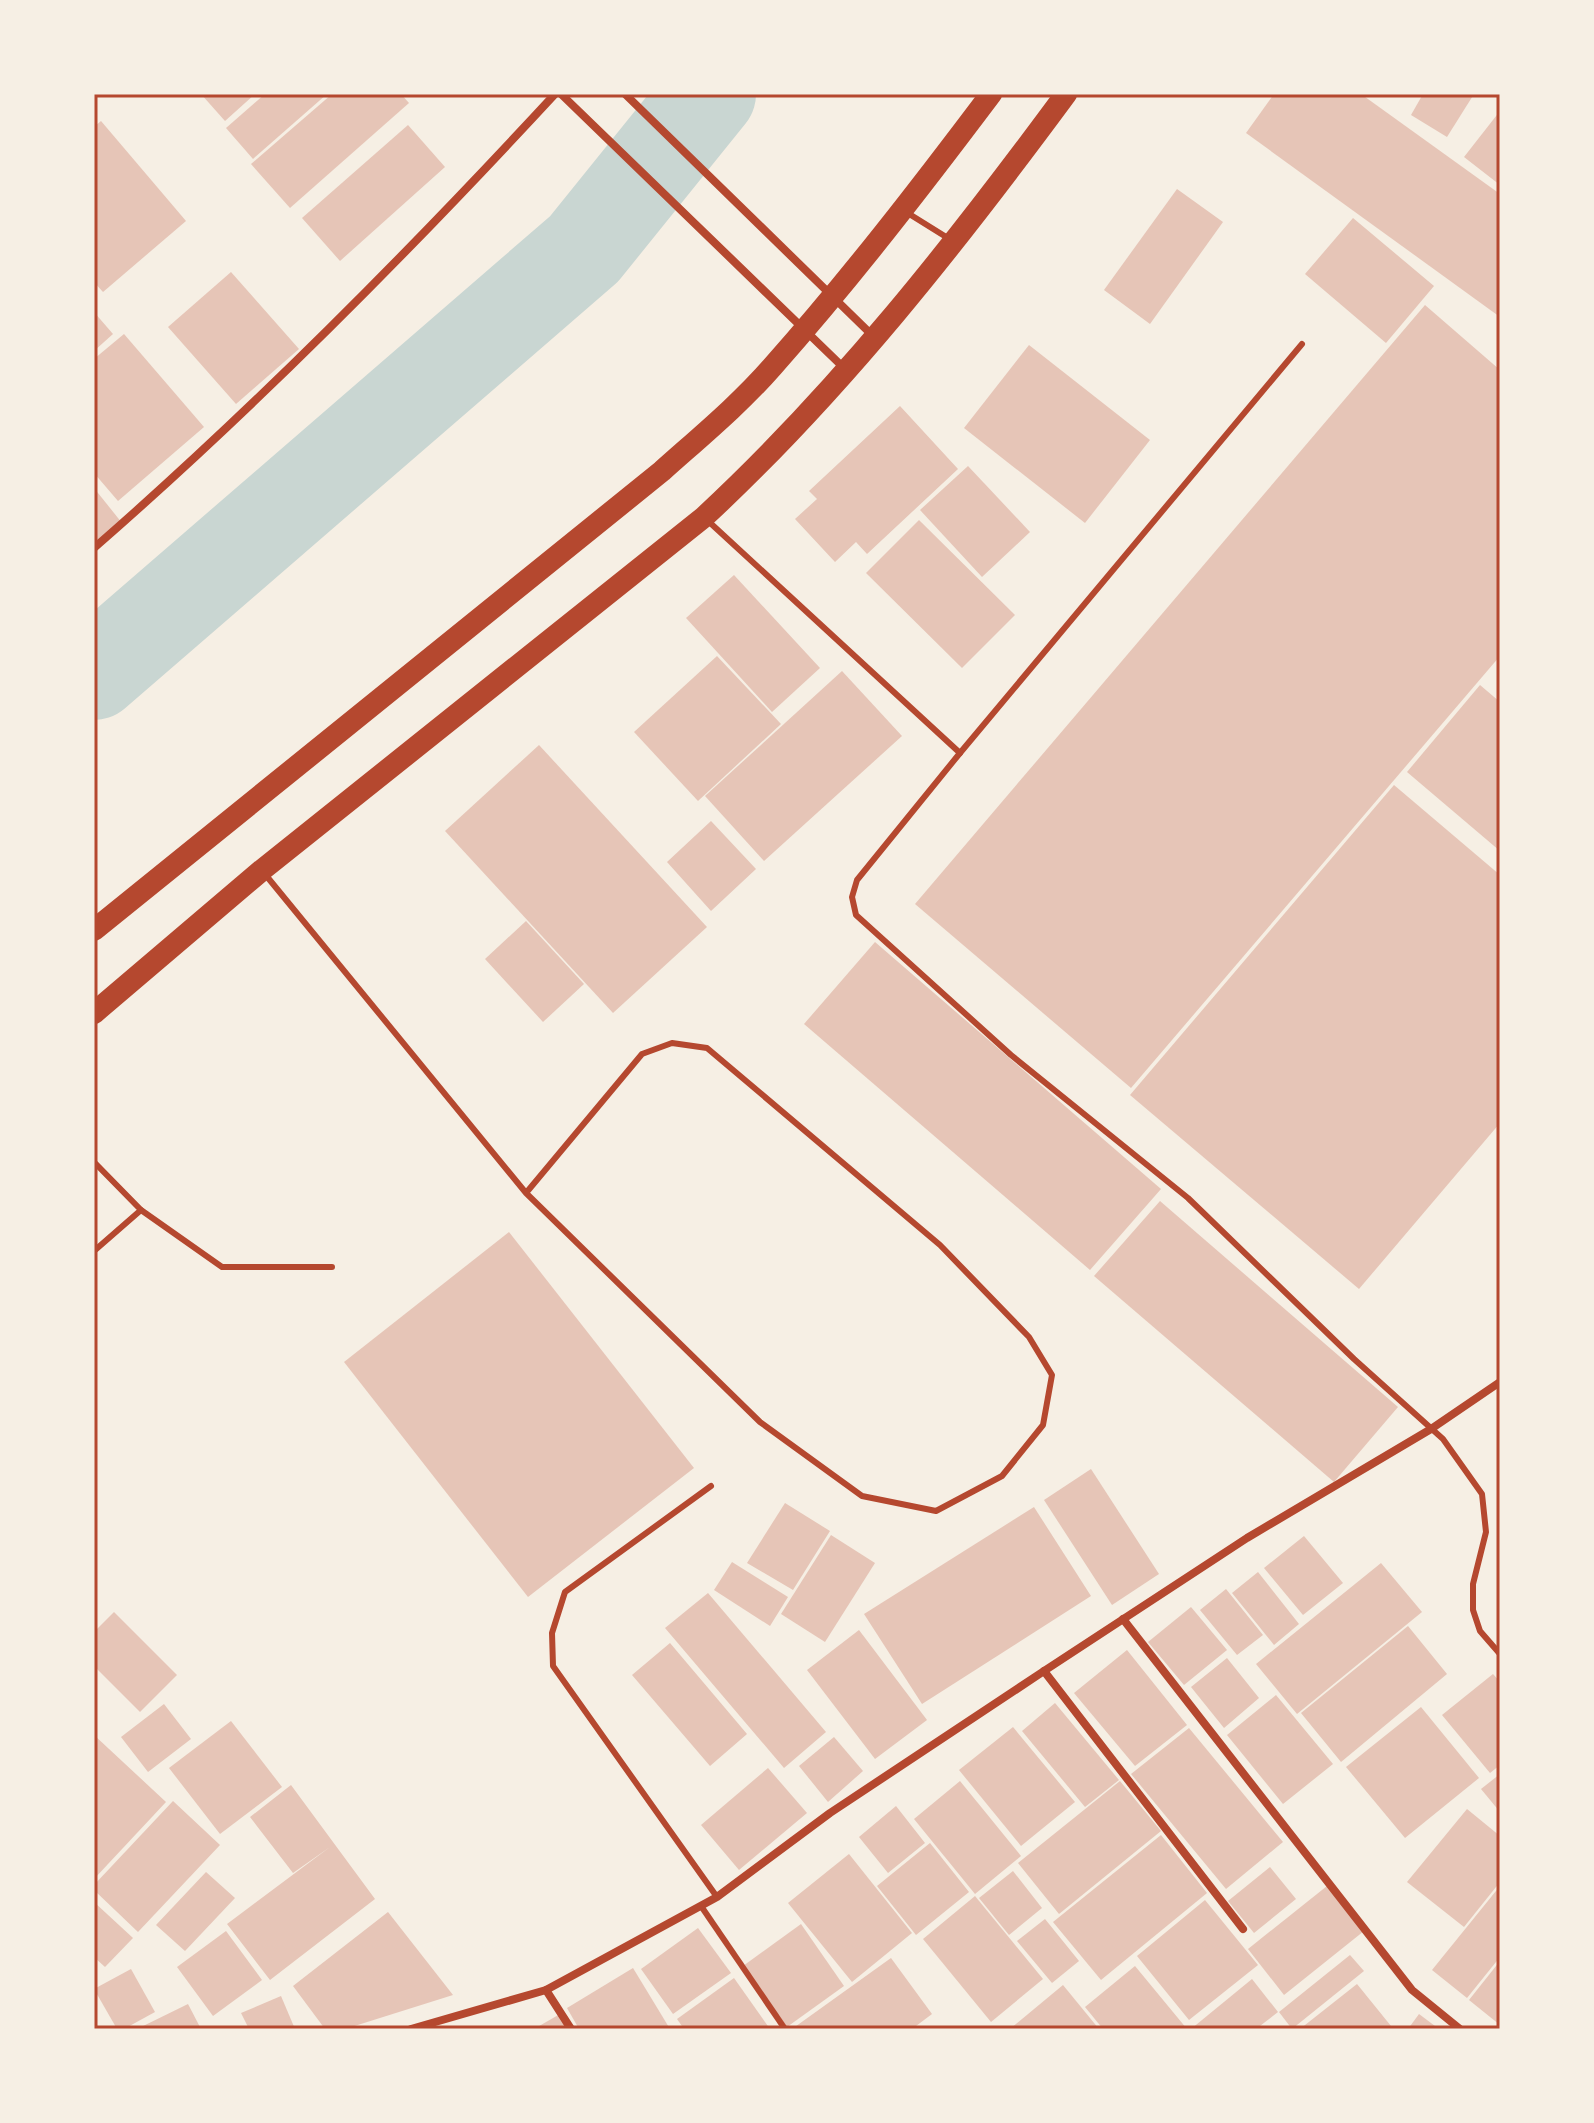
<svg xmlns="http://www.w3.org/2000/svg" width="1594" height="2123" font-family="Poppins,sans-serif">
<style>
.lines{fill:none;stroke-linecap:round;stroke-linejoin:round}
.river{stroke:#c9d6d2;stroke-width:94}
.building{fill:#e6c5b7}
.service{stroke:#b5482f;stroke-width:6}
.minor{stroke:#b5482f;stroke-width:8}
.trunk{stroke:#b5482f;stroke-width:22}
.neatline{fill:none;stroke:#b5482f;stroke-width:3}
</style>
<rect width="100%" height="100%" fill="#f6efe4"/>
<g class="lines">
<path class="river" d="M94,673L584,249L709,94"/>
</g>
<g class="building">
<path d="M201,94H255L225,121Z"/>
<path d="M265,94H327L253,159L226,128Z"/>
<path d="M332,94H401L409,103L290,208L251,164Z"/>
<path d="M1274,94H1361L1500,194V317L1246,133Z"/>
<path d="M1423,94H1474L1447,137L1411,115Z"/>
<path d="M1500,111V185L1464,157Z"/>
<path d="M101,121L186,221L103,292L94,282V127Z"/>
<path d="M408,125L445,167L340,261L302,218Z"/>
<path d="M1177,189L1223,222L1150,324L1104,290Z"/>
<path d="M1353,218L1434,286L1386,343L1305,274Z"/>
<path d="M231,272L299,349L236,404L168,327Z"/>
<path d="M1425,305L1500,370V656L1131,1088L915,904Z"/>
<path d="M94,312L113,334L94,351Z"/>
<path d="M124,334L204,427L118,501L94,473V359Z"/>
<path d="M1029,345L1150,440L1085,523L964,428Z"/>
<path d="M900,406L958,469L867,554L856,542L835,562L795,519L817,499L809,491Z"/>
<path d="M968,466L1030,532L982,577L920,510Z"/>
<path d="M94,488L122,523L94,545Z"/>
<path d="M919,520L1015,615L962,668L866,573Z"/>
<path d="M734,575L820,668L772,712L686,618Z"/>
<path d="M717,656L781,724L698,801L634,732Z"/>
<path d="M842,671L902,736L764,861L705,796Z"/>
<path d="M1480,685L1500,702V851L1407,772Z"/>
<path d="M539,745L707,927L613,1013L445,831Z"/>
<path d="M1394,785L1500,875V1123L1359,1289L1130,1095Z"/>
<path d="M711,821L756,869L711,911L667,862Z"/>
<path d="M526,921L584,984L543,1022L485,959Z"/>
<path d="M875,942L1161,1189L1090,1270L804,1024Z"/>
<path d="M1160,1201L1398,1407L1334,1482L1094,1276Z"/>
<path d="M509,1232L694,1468L528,1597L344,1362Z"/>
<path d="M1091,1469L1159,1574L1112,1605L1044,1500Z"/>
<path d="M785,1503L830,1531L793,1590L747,1563Z"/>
<path d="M1034,1507L1091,1596L922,1704L864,1614Z"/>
<path d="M831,1535L875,1563L825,1642L781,1614Z"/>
<path d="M1304,1536L1343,1583L1303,1615L1264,1568Z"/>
<path d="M732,1562L788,1597L770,1626L714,1590Z"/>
<path d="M1381,1563L1422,1612L1297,1714L1256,1664Z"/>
<path d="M1258,1572L1299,1624L1274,1645L1232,1593Z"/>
<path d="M1226,1589L1263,1635L1237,1655L1200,1610Z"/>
<path d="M708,1593L826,1732L784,1768L665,1628Z"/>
<path d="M1191,1607L1227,1650L1184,1685L1148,1642Z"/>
<path d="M114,1612L177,1675L140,1712L94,1666V1632Z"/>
<path d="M1408,1626L1447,1674L1341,1762L1301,1713Z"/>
<path d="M859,1630L927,1720L875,1759L807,1670Z"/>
<path d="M670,1643L747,1734L710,1766L632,1675Z"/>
<path d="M1127,1650L1187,1725L1135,1766L1074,1693Z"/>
<path d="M1227,1658L1259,1698L1224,1728L1191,1687Z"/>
<path d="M1493,1674L1500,1682V1765L1490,1773L1442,1715Z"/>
<path d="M1276,1695L1333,1764L1283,1804L1227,1735Z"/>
<path d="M1055,1703L1119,1780L1085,1807L1022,1731Z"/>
<path d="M164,1704L191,1739L148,1772L121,1737Z"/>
<path d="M1421,1707L1479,1778L1405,1838L1346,1767Z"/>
<path d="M231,1721L282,1787L220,1834L169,1768Z"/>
<path d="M1013,1727L1075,1802L1021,1846L959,1770Z"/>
<path d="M1189,1728L1283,1842L1226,1889L1131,1774Z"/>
<path d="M94,1735L166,1802L94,1879Z"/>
<path d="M834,1737L863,1771L828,1802L799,1766Z"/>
<path d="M768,1768L807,1813L739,1870L701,1825Z"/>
<path d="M1500,1774V1812L1481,1789Z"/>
<path d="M960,1781L1021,1856L975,1894L914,1819Z"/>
<path d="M1120,1781L1161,1831L1059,1914L1018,1863Z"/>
<path d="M291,1785L375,1899L270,1980L227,1924L330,1847L293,1873L250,1817Z"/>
<path d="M173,1801L220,1845L138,1932L94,1890V1885Z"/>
<path d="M896,1806L925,1843L888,1873L859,1837Z"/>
<path d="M1467,1809L1500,1836V1882L1464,1927L1407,1882Z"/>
<path d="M1161,1835L1207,1893L1101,1980L1053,1922Z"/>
<path d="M930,1843L969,1892L916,1935L877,1886Z"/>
<path d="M849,1854L912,1933L852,1982L788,1903Z"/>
<path d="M1270,1867L1296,1899L1254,1933L1228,1901Z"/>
<path d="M1013,1871L1042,1908L1009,1935L979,1898Z"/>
<path d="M206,1872L235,1898L185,1951L156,1925Z"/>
<path d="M1327,1886L1364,1931L1284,1995L1248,1949Z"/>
<path d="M1500,1886V1957L1467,1998L1432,1970Z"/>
<path d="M975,1896L1043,1979L991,2022L923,1939Z"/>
<path d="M1205,1900L1258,1965L1189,2020L1137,1956Z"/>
<path d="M94,1902L133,1938L105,1967L94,1957Z"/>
<path d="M388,1912L453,1995L345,2029H325L293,1986Z"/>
<path d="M1045,1919L1079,1961L1052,1983L1017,1941Z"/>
<path d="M801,1924L844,1986L787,2027L743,1966Z"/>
<path d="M698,1928L731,1973L673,2014L641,1969Z"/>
<path d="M226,1931L262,1980L213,2016L177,1967Z"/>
<path d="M1350,1955L1364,1971L1292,2029L1279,2012Z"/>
<path d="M891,1958L932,2014L912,2029H792Z"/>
<path d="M1500,1961V2025L1469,2000Z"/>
<path d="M1135,1966L1187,2029H1103L1085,2007Z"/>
<path d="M633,1968L670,2029H579L567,2008Z"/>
<path d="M131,1969L155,2012L124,2029H117L94,1989Z"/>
<path d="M734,1978L770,2029H684L677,2019Z"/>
<path d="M1252,1979L1278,2012L1256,2029H1191Z"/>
<path d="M1357,1984L1391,2026L1387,2029H1300Z"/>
<path d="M1063,1985L1099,2029H1010Z"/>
<path d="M281,1996L295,2029H249L241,2013Z"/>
<path d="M188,2004L201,2029H137Z"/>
<path d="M560,2014L569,2029H534Z"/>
<path d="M1419,2014L1439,2029H1408Z"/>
</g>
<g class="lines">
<g class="service">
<path d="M906,212L951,240"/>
<path d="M707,520L960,753L857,880L852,897L856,915L1011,1055L1188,1198L1354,1359L1443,1439L1482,1494L1486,1532L1473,1584V1610L1480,1631L1500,1654"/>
<path d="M960,753L1302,344"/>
<path d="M264,873L526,1193L760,1422L862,1496L936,1511L1002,1476L1043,1425L1052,1375L1029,1337L940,1245L707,1048L672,1043L642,1054L526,1193"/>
<path d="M94,1162L141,1210L94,1251"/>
<path d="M141,1210L222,1267H332"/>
<path d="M711,1486L565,1592L552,1633L553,1666L717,1897"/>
<path d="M701,1906L785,2029"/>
</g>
<g class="minor">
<path d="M561,94L845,369"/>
<path d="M625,94L873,336"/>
<path d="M94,548C258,405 408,253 555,94"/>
<path d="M1123,1619L1412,1990L1460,2029"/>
<path d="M1044,1671L1243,1929"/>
<path d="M546,1990L571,2029"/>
<path d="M411,2029L546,1990L717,1897L830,1813L1044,1671L1247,1538L1431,1429L1500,1382"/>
</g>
<g class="trunk">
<path d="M94,930L662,471C700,437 740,404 773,366C850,279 921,187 991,94"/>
<path d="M94,1013L262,870L704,517C840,391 956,243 1066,94"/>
</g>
</g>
<rect width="1594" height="2123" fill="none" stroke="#f6efe4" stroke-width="192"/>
<rect x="96" y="96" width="1402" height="1931" class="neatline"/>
</svg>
